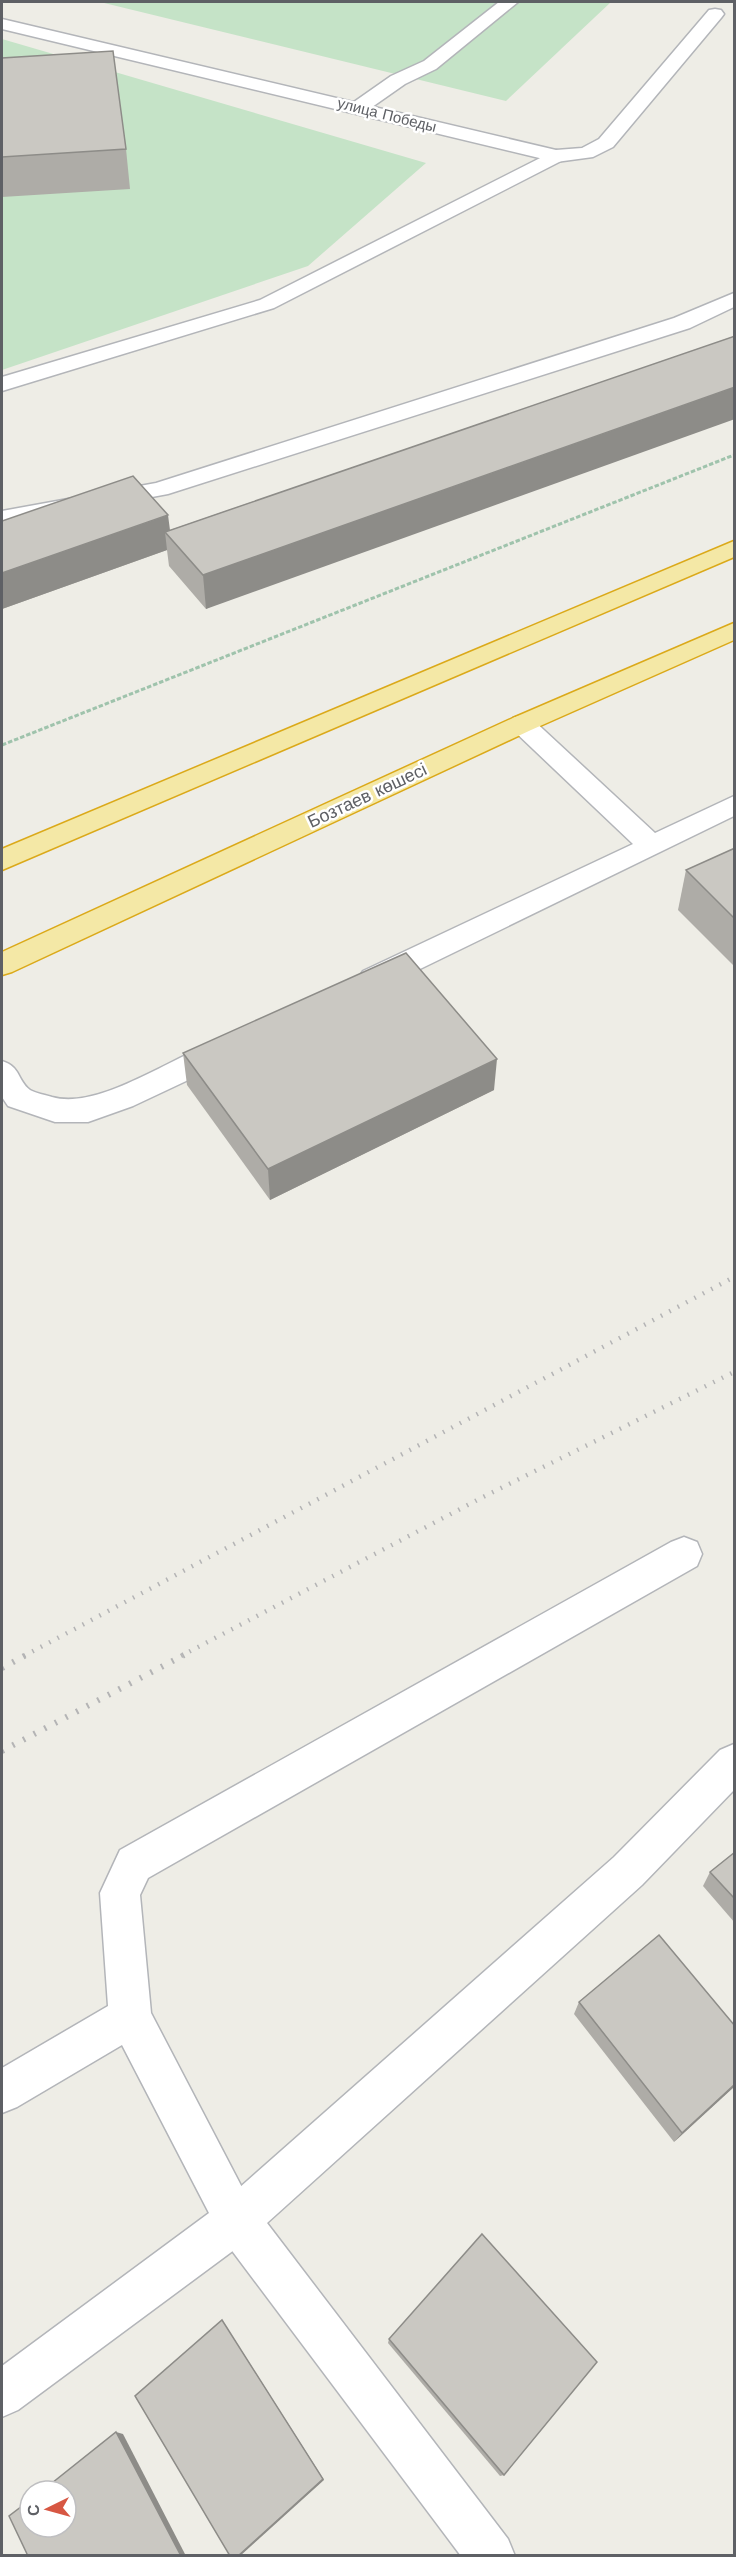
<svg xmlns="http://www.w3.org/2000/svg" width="736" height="2557" font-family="'Work Sans',sans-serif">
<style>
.green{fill:#c5e3c7}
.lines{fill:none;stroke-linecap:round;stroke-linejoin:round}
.service-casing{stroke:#b3b5b9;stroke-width:3}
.minor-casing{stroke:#b3b5b9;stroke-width:3}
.trunk-casing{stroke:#dba919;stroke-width:3}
.path{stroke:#9fc3ac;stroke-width:3;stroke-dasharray:4.5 2;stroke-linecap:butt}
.service{fill:#fff;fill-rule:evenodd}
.minor{fill:#fff;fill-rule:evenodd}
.trunk{fill:#f4e8a6;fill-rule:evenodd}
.rail-far1{stroke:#b4b4b5;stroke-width:4.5;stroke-dasharray:1.5 8;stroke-linecap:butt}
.rail{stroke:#b4b4b5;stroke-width:6;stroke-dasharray:2 10;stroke-linecap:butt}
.wall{fill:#aeaca7}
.shaded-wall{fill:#8d8c88}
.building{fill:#cac8c2;stroke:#8d8c88;stroke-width:1.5}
.labels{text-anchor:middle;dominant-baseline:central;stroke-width:5;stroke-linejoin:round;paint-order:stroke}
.far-street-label{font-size:15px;fill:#5e6065;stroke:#fff}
.street-label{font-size:18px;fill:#5e6065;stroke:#fff}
</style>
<rect width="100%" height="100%" fill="#eeede6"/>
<g class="green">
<path d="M100,2H611L506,101Z"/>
<path d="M2,39L426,163L308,266L2,370Z"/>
</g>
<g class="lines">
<defs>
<g id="service">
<path d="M499,2H518L436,69L405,84L365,112H351L349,108L351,104L391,76L424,61Z"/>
<path d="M556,150L563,152L566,156L563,160L274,308L2,391V377L260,300Z"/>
<path d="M734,293V307L690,328L168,494L2,525V511L156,483L674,318Z"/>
<path d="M522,715L531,718L655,833L734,796V816L383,987L373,990L363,987L358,979L363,971L633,844L513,730L509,724L513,718Z"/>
<path d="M224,1039L235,1042L239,1050L235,1058L133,1106L88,1122H55L8,1106L2,1097V1061C21,1067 17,1080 30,1090C35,1093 46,1095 52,1097C100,1111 177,1053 224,1039Z"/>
<path d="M684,1537L697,1542L702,1554L697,1566L148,1878L140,1895L151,2013L259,2220L253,2236L18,2410L2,2417V2366L209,2213L122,2045L17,2107L2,2113V2068L108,2006L100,1893L120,1850L671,1542Z"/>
</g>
<g id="minor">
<path d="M715,9L721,10L724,14L721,18L613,147L593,157L556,162L2,29V19L556,150L582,148L599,139L709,10Z"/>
<path d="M734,1744V1790L642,1885L267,2223L508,2539L515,2556H461L221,2236L215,2220L221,2204L614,1857L720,1750Z"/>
</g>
<g id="trunk">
<path d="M734,541V557L2,870V849Z"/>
<path d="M734,623V640L531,730L12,972L2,975V952L513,718Z"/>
</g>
</defs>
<use href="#service" class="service-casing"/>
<use href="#minor" class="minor-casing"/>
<use href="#trunk" class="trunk-casing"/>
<path class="path" d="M2,745L734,455"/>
<use href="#service" class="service"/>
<use href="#minor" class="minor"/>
<use href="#trunk" class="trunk"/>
<g class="rail-far1">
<path d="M24,1656L734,1277"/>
<path d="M181,1656L483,1497L734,1372"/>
</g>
<g class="rail">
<path d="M2,1668L26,1655"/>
<path d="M2,1751L184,1655"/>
</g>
</g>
<g class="wall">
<path d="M2,58L126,149L130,189L2,197Z"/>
<path d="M735,336L206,609L169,566L167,550L2,609V521L170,530Z"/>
<path d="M735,848V967L678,910L686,870Z"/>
<path d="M183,1053L494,1090L270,1200L187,1085Z"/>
<path d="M735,1852V1923L703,1886L710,1872Z"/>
<path d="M579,2002L735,2026V2086L674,2142L574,2014Z"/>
<path d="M389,2339L504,2475L500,2476L388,2343Z"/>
</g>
<g class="shaded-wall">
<path d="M735,387V419L206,609L203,575Z"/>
<path d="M168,515L171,538L165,532L167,550L2,609V573Z"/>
<path d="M497,1059L494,1090L270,1200L268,1169Z"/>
<path d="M735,2084V2086L674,2142L682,2133Z"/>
<path d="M222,2320L324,2480L240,2556H238Z"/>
<path d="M116,2432L123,2434L186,2556H181Z"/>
</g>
<g class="building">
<path d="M113,51L126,149L2,157V58Z"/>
<path d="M735,336V387L203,575L165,532Z"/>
<path d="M133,476L168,515L2,573V521Z"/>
<path d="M735,848V919L686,870Z"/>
<path d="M406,953L497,1059L268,1169L183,1053Z"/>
<path d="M735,1852V1899L710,1872Z"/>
<path d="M659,1935L735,2026V2084L682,2133L579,2002Z"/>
<path d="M482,2234L597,2362L504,2475L389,2339Z"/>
<path d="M222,2320L323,2479L238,2556H230L135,2396Z"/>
<path d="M116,2432L181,2556H28L9,2516L30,2500V2527H66V2491H42Z"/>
</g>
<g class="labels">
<g class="far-street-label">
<text transform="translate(387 115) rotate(14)">улица Победы</text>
</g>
<g class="street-label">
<text transform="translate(367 795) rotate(-25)">Бозтаев көшесі</text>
</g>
</g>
<rect width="736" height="2557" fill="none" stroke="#5e6065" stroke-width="6"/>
<g transform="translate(48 2509) rotate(265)"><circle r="28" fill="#ffffff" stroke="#bfbfc1" stroke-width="1.5"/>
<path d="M0-4.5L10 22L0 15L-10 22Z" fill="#d75743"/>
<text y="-9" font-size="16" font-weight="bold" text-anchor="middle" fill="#5e6065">С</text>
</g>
</svg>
